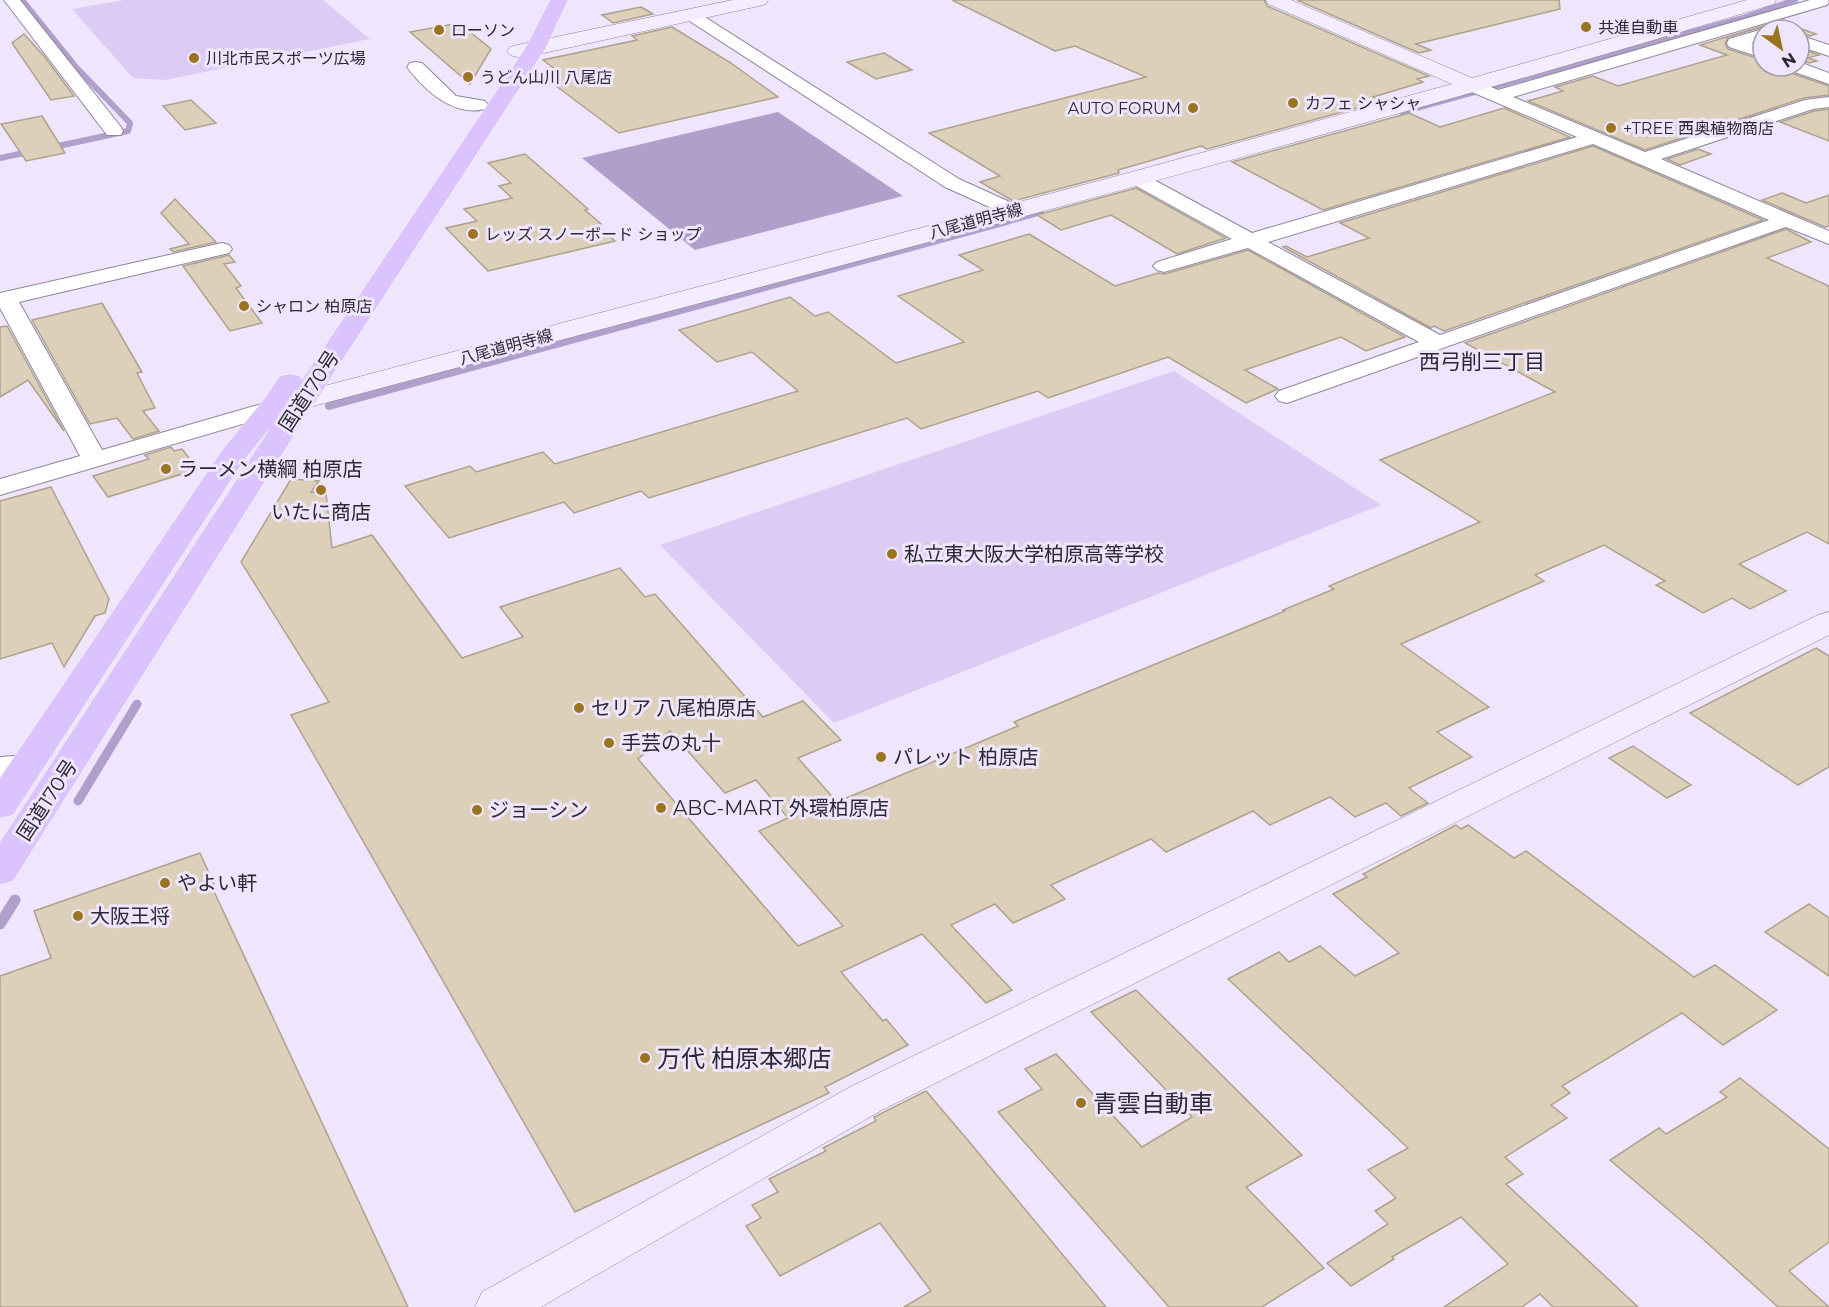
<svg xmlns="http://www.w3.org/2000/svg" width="1829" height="1307" font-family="Montserrat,'Noto Sans JP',sans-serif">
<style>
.green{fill:#dccbf4}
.water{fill:#b09fca}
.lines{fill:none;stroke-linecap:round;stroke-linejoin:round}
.stream-far3{stroke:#b09fca;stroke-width:6}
.stream-far2{stroke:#b09fca;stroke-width:8}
.stream-far1{stroke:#b09fca;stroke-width:9}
.stream{stroke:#b09fca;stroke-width:11}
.building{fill:#ddd0ba;stroke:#aea28c;stroke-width:1.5;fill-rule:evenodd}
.street-casing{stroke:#8d859a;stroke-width:2}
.secondary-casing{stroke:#8d859a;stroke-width:1}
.highway-casing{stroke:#fff;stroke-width:1}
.street{fill:#fff;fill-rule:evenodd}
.secondary{fill:#f4edff;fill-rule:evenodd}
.highway{fill:#dbc4fe;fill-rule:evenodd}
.poi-dot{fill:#9b7420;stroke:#efe6fe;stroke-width:2}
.labels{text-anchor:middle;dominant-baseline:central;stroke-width:6;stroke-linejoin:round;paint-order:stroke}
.far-poi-label{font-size:16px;fill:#2c2932;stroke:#efe6fe;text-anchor:start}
.far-street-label{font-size:16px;fill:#2c2932;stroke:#efe6fe}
.street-label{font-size:20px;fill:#2c2932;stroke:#efe6fe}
.poi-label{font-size:20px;fill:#2c2932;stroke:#efe6fe;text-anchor:start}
.neighbourhood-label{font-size:21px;fill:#2d2637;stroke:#efe6fe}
.near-poi-label{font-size:24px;fill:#2c2932;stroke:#efe6fe;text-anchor:start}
</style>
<rect width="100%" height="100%" fill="#efe6fe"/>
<g class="green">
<path d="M124,0H323L370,39L165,80L133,78L72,9Z"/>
<path d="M1174,371L1381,505L834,723L660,545Z"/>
</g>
<path class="water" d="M778,112L903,196L695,250L582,158Z"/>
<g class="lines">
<g class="stream-far3">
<path d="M22,0L75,66L130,123L128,131L49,148"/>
<path d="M1402,112L1743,18L1795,0"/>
<path d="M0,158L33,151"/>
<path d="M1002,223L1041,212"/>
</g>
<path class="stream-far2" d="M329,406L1007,221"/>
<path class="stream-far1" d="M78,801L137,704"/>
<path class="stream" d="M0,924L15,900"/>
</g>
<g class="building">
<path d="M952,0H1264L1267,6L1429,76L1417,79L1423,82L1373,97L1382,101L1207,149L1201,146L1118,170L1119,173L1013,201L980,182L1000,176L929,133L1146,77L1075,46L1055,51Z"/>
<path d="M1297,0H1559L1560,9L1416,44L1431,50L1419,53Z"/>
<path d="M641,7L653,14L613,23L602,15Z"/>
<path d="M1779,21L1816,34L1810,36L1799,33V30H1769L1762,27L1728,37L1725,44L1728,49L1763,60V66H1784L1788,72L1829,86V95L1804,98L1645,150L1528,101L1563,91L1555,87L1593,76L1618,86L1727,55L1700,45Z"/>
<path d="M459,23L491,49L470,84L410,32Z"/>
<path d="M672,27L731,63L778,97L619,133L544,77L561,74L543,60L637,40L632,36Z"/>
<path d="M24,34L44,56L74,96L51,100L12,43Z"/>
<path d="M1799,48L1819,55L1808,58L1817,61L1809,63L1799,60Z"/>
<path d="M884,53L912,70L876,79L847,62Z"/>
<path d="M191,100L216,123L185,130L163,106Z"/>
<path d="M1504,108L1570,137L1323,210L1232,162L1409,113L1440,127Z"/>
<path d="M1829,109V141L1780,122L1814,111Z"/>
<path d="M42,116L65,153L26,161L1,124Z"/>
<path d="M1593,146L1763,220L1444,331L1434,326L1431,328L1283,247L1286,246L1307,257L1369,238L1340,223Z"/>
<path d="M1698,149L1711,154L1680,165L1667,159Z"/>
<path d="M525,154L588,209L585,210L601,224L598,225L615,241L488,271L446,228L477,221L464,209L512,198L499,186L511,183L488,163Z"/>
<path d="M1136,188L1226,238L1177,254L1111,215L1061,230L1037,215Z"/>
<path d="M1782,193L1806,203L1829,195V226L1825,227L1762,200Z"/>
<path d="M175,199L216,242L173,252L170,249L189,244L161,213Z"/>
<path d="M1786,229L1811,242L1767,258L1829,286V544L1807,532L1739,564L1786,591L1750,609L1732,598L1703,613L1656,585L1665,581L1604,545L1535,575L1544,581L1401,644L1489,707L1437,732L1472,757L1409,788L1428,803L1401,816L1386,803L1355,817L1330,797L1270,825L1253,811L1166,852L1151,839L1051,885L1065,899L1013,923L995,904L951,925L1012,990L986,1003L922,934L841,972L883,1021L886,1019L908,1045L825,1087L829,1093L575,1212L291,715L329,702L241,562L291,479L319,481L311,492L326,493L332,548L372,535L462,658L523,637L500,607L620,568L645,597L655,594L763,717L803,701L841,740L798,758L837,802L1018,726L1014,722L1285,611L1283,610L1334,589L1329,586L1480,522L1380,460L1555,392L1465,343ZM670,731L725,793L756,780L788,818L759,831L843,926L798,946L638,759Z"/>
<path d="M1029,234L1115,286L1158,273L1165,274L1248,250L1405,337L1366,351L1341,337L1245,370L1278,389L1246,403L1168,357L1048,398L1038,391L921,429L907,418L649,498L641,491L574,513L564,502L449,538L405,486L470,466L476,472L543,452L555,464L798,391L752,352L717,362L679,330L790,297L815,316L828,312L896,363L964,342L898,296L983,270L959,255Z"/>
<path d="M229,255L235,262L224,264L241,286L236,288L262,323L230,331L183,266Z"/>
<path d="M102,303L142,372L137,373L155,408L143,411L159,431L133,439L117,418L90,424L32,320Z"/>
<path d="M7,326L64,431L28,380L0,397V327Z"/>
<path d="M171,447L174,451L182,449L198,469L108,497L93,476L149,459L145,455Z"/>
<path d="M51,487L109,599L105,613L95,616L64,667L52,643L0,659V501Z"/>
<path d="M1816,648L1829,656V767L1798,785L1690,713Z"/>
<path d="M1633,746L1691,785L1667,798L1609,758Z"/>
<path d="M1456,825L1461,829L1468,825L1514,858L1526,851L1694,977L1715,965L1777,1010L1723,1045L1682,1013L1562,1086L1570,1093L1551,1105L1567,1118L1505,1157L1523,1174L1506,1184L1638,1307H1553L1540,1294L1522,1307H1444L1508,1264L1461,1217L1392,1257L1394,1259L1351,1286L1327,1263L1388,1224L1375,1211L1396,1198L1368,1170L1408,1148L1228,979L1279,952L1289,962L1320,946L1355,976L1399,953L1333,894L1367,877L1363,874Z"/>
<path d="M200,853L214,884L211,885L408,1307H0V976L51,958L34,911Z"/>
<path d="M1809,904L1829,918V976L1765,932Z"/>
<path d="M1136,990L1302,1155L1246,1187L1324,1268L1262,1307H1169L998,1112L1042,1089L1025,1069L1056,1054L1142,1147L1192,1117L1091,1012Z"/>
<path d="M1740,1078L1829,1149V1242L1789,1271L1829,1307H1778L1704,1240L1610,1160L1659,1128L1666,1134L1727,1097L1720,1092Z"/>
<path d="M926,1091L966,1138L1106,1307H904L931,1291L880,1223L780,1276L746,1226L761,1218L752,1205L778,1192L769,1179L826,1151L823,1148L876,1121L874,1117Z"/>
</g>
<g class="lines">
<defs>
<g id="street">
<path d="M4,0H20L121,127L123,131L121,135H107Z"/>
<path d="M1810,0H1828L1829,2L1827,5L1513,97L1645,152L1805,100L1829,97V107L1813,109L1661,159L1829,231V244L1786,227L1287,403L1279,401L1275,396L1279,391L1419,342L1248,248L1164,272L1157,270L1153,266L1157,262L1232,239L1129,182L1126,178L1129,174H1143L1252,233L1577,137L1465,89L1462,85L1465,81H1477L1498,90ZM1593,144L1769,220L1440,335L1268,242Z"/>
<path d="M691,10L697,12L959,179L1021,207L1024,211L1021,215H1007L945,187L685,18L683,15Z"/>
<path d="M1763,29L1767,30H1763V39L1751,43L1763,47V58L1729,47L1727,43L1729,39Z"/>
<path d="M1799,35L1829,45V56L1799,46Z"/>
<path d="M416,62L422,63L456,96L485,101L488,105L485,109C454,117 425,91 407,67L410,63Z"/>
<path d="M1799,62L1829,73V84L1789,70L1786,66H1799Z"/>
<path d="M222,243L229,245L232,249L229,253L19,302L102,450L272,401L280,403L284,408L280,413L0,495V479L80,456L0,308V293Z"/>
<path d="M28,755L39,758L43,765L39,772L0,777V757Z"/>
</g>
<g id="secondary">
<path d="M733,0H768L766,4L759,6L535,55L517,57L510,55L507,51L510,47L517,45Z"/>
<path d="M1266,0H1291L1472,78L1747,0H1776L1774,4C1281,153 781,280 284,414L274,416L264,414L260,408L264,402L1128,173L1452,84L1268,4Z"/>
<path d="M1829,612V635L882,1110L541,1307H475L482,1292L852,1086L1818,615Z"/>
</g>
<path id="highway" d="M550,0H568L545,49L315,402L13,881L0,885V842L271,427L244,460L13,815L0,818V778L223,449L262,402L280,376L290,374L300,376L302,380L525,49Z"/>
</defs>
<use href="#street" class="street-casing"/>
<use href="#secondary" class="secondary-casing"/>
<use href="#highway" class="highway-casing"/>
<use href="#street" class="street"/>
<use href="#secondary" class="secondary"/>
<use href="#highway" class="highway"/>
</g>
<g class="poi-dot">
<circle cx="1586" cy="27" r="6"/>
<circle cx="439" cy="30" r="6"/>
<circle cx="194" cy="58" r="6"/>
<circle cx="468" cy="77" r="6"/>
<circle cx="1293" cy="103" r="6"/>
<circle cx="1193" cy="108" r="6"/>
<circle cx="1611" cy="128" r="6"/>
<circle cx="473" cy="234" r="6"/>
<circle cx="244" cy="306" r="6"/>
<circle cx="166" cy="469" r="6"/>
<circle cx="321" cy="490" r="6"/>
<circle cx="892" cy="554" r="6"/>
<circle cx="579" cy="708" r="6"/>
<circle cx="609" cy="743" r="6"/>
<circle cx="881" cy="757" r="6"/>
<circle cx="661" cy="808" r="6"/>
<circle cx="477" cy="810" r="6"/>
<circle cx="165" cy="883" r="6"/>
<circle cx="78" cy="916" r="6"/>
<circle cx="645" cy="1058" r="6"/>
<circle cx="1081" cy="1103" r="6"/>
</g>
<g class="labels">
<g class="far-poi-label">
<text x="1598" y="27">共進自動車</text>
<text x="451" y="30">ローソン</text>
<text x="206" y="58">川北市民スポーツ広場</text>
<text x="480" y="77">うどん山川 八尾店</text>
<text x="1305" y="103">カフェ シャシャ</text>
<text x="1181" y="108" text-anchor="end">AUTO FORUM</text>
<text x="1623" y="128">+TREE 西奥植物商店</text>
<text x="485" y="234">レッズ スノーボード ショップ</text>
<text x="256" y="306">シャロン 柏原店</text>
</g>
<g class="far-street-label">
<text transform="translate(976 221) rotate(-15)">八尾道明寺線</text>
<text transform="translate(506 347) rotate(-15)">八尾道明寺線</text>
</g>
<g class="street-label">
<text transform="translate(309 391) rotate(-57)">国道170号</text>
<text transform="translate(47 800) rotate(-57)">国道170号</text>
</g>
<g class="poi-label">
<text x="178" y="469">ラーメン横綱 柏原店</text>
<text x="321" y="512" text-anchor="middle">いたに商店</text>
<text x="904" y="554">私立東大阪大学柏原高等学校</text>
<text x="591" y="708">セリア 八尾柏原店</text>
<text x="621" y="743">手芸の丸十</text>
<text x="893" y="757">パレット 柏原店</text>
<text x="673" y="808">ABC-MART 外環柏原店</text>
<text x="489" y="810">ジョーシン</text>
<text x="177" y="883">やよい軒</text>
<text x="90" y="916">大阪王将</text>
</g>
<g class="neighbourhood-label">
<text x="1482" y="361">西弓削三丁目</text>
</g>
<g class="near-poi-label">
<text x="657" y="1058">万代 柏原本郷店</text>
<text x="1093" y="1103">青雲自動車</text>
</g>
</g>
<g transform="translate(1781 48) rotate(147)"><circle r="28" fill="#efe6fe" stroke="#a19aac" stroke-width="1.5"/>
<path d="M0-4.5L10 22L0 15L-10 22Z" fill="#9b7420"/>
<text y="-9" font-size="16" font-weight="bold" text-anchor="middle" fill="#2c2932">N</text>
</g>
</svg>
